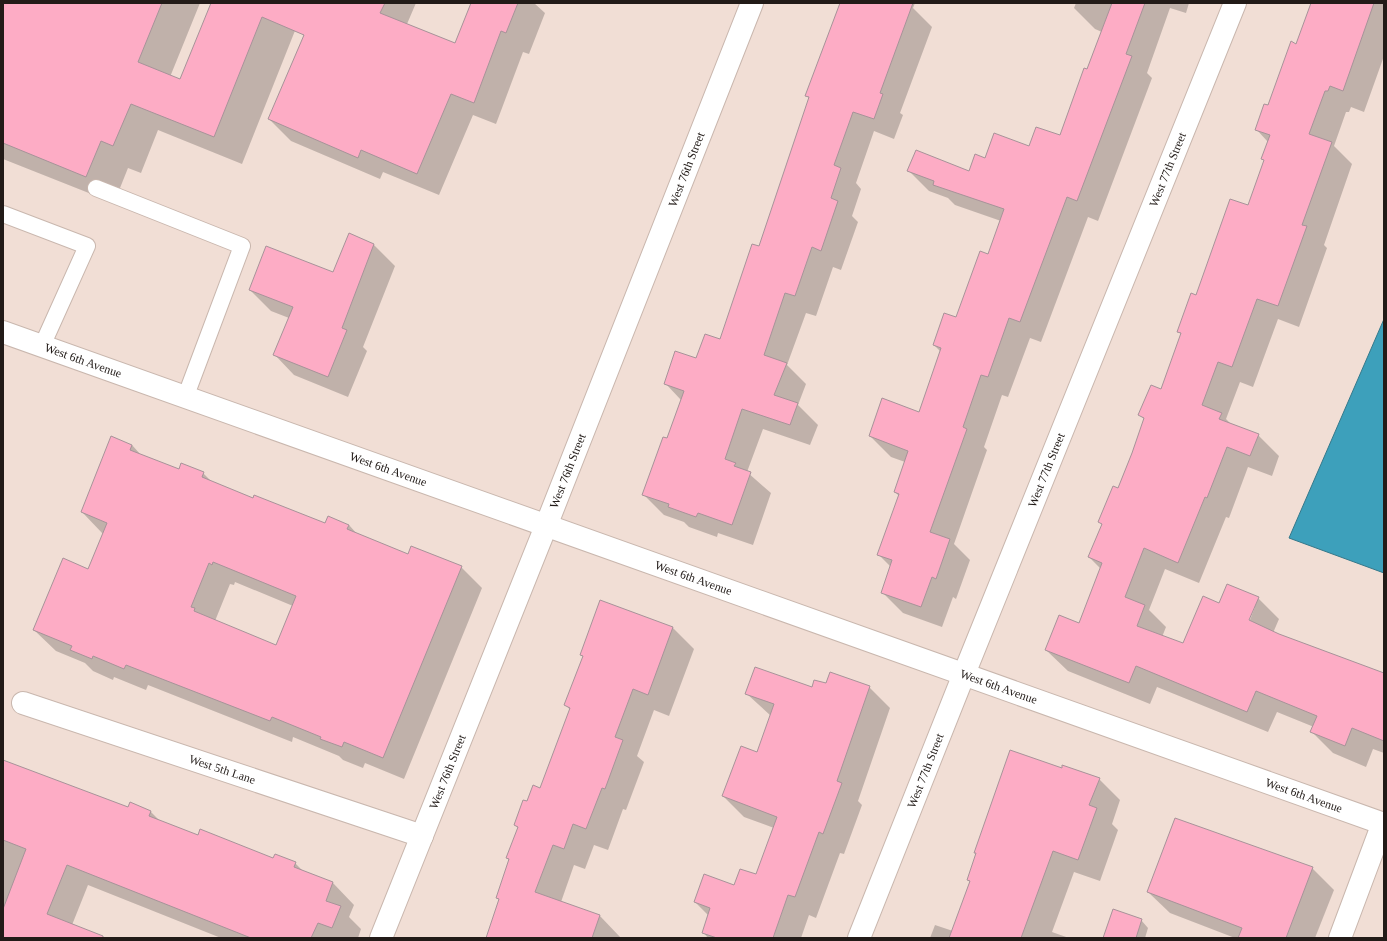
<svg xmlns="http://www.w3.org/2000/svg" width="1387" height="941" font-family="'Times New Roman',serif">
<rect width="100%" height="100%" fill="#f1ded5"/>
<!-- water -->
<path fill="#3da0bb" stroke="#35788a" d="M 1384,319 L 1384,573 L 1289,538 Z"/>
<!-- shadow -->
<g fill="#0003" fill-rule="evenodd">
<path d="M 3,3 L 200,3 L 170,77 L 180,81 L 212,3 L 306,3 L 242,164 L 158,130 L 141,173 L 128,168 L 114,203 L 3,159 Z"/>
<path d="M 316,3 L 416,3 L 407,24 L 456,44 L 472,3 L 534,3 L 545,13 L 529,54 L 523,52 L 496,124 L 473,115 L 439,195 L 383,172 L 380,179 L 291,141 L 269,119 L 304,36 L 302,34 Z"/>
<path d="M 841,3 L 915,3 L 913,8 L 932,27 L 900,113 L 903,115 L 894,139 L 874,131 L 856,183 L 861,189 L 852,216 L 858,222 L 841,270 L 833,267 L 816,316 L 806,313 L 787,365 L 806,384 L 798,405 L 818,425 L 810,445 L 763,429 L 747,472 L 771,493 L 753,545 L 718,533 L 717,537 L 689,527 L 684,522 L 664,515 L 643,494 L 667,439 L 681,400 L 665,383 L 720,340 L 759,247 L 810,99 L 806,95 Z"/>
<path d="M 1076,3 L 1189,3 L 1186,13 L 1170,8 L 1147,73 L 1152,78 L 1098,221 L 1088,217 L 1041,342 L 1030,338 L 1008,397 L 1002,395 L 984,447 L 987,450 L 954,544 L 970,560 L 956,599 L 953,597 L 942,627 L 903,613 L 882,592 L 891,567 L 879,555 L 900,497 L 895,492 L 905,462 L 891,457 L 870,436 L 920,413 L 941,352 L 934,345 L 957,318 L 988,255 L 1001,221 L 955,205 L 948,198 L 929,191 L 909,171 L 969,172 L 985,159 L 1060,137 L 1102,32 L 1095,29 L 1074,8 Z"/>
<path d="M 1312,3 L 1384,3 L 1384,56 L 1364,112 L 1351,107 L 1349,112 L 1346,112 L 1334,146 L 1352,164 L 1324,245 L 1327,248 L 1299,327 L 1278,319 L 1253,387 L 1240,382 L 1226,419 L 1232,425 L 1258,435 L 1279,456 L 1272,476 L 1248,467 L 1229,518 L 1226,517 L 1199,583 L 1165,569 L 1149,610 L 1166,627 L 1162,637 L 1184,644 L 1220,605 L 1258,598 L 1279,619 L 1273,633 L 1384,674 L 1384,753 L 1373,749 L 1366,767 L 1333,753 L 1312,732 L 1314,727 L 1277,712 L 1268,732 L 1157,687 L 1150,704 L 1068,671 L 1046,650 L 1080,624 L 1101,569 L 1089,557 L 1102,525 L 1100,522 L 1118,489 L 1145,420 L 1140,415 L 1161,390 L 1182,335 L 1178,331 L 1248,207 L 1265,161 L 1268,142 L 1256,129 L 1297,45 ZM 1253,607 L 1255,607 L 1248,625 L 1246,624 Z"/>
<path d="M 350,235 L 374,245 L 395,266 L 363,347 L 367,351 L 348,397 L 294,375 L 274,354 L 289,318 L 271,311 L 250,290 L 334,273 Z"/>
<path d="M 132,445 L 141,455 L 180,471 L 203,473 L 213,483 L 253,499 L 326,525 L 349,525 L 358,535 L 408,555 L 461,567 L 482,588 L 404,779 L 365,763 L 363,768 L 343,760 L 339,756 L 293,737 L 292,742 L 148,685 L 146,690 L 114,677 L 113,680 L 93,671 L 85,663 L 56,651 L 34,630 L 89,570 L 103,534 L 82,512 ZM 235,582 L 293,606 L 277,646 L 215,621 L 230,584 L 234,585 Z"/>
<path d="M 672,627 L 694,649 L 669,716 L 654,710 L 637,756 L 644,762 L 626,810 L 623,809 L 608,850 L 594,845 L 585,869 L 574,865 L 561,902 L 600,916 L 621,938 L 487,938 L 500,900 L 497,898 L 510,861 L 507,858 L 518,828 L 515,825 L 527,802 L 541,789 L 570,710 L 566,705 L 583,657 L 581,654 Z"/>
<path d="M 826,685 L 869,687 L 890,708 L 858,801 L 862,805 L 844,854 L 840,853 L 816,918 L 809,915 L 801,938 L 708,938 L 703,932 L 709,916 L 695,902 L 735,887 L 756,876 L 774,828 L 744,817 L 723,796 L 758,753 L 771,716 L 747,694 L 812,688 Z"/>
<path d="M 3,761 L 129,808 L 130,804 L 151,812 L 160,821 L 198,837 L 274,859 L 295,863 L 304,872 L 333,883 L 354,905 L 349,917 L 361,929 L 358,938 L 221,938 L 88,885 L 72,925 L 104,938 L 3,938 Z"/>
<path d="M 1062,770 L 1099,779 L 1120,800 L 1112,824 L 1118,830 L 1100,881 L 1074,872 L 1052,932 L 1069,938 L 930,938 L 935,925 L 953,931 L 970,882 L 968,880 L 977,854 L 975,853 Z"/>
<path d="M 1312,868 L 1334,890 L 1315,938 L 1235,938 L 1170,913 L 1148,892 Z"/>
<path d="M 1141,920 L 1148,928 L 1145,938 L 1112,938 Z"/>
</g>
<!-- building -->
<g fill="#fdacc5" stroke="#a79399" fill-rule="evenodd">
<path d="M 3,3 L 162,3 L 138,62 L 180,79 L 211,3 L 385,3 L 380,13 L 455,43 L 471,3 L 518,3 L 506,33 L 501,31 L 474,103 L 451,94 L 417,174 L 361,150 L 358,158 L 268,119 L 304,35 L 262,17 L 214,137 L 131,104 L 113,146 L 101,141 L 86,177 L 3,143 Z"/>
<path d="M 840,3 L 913,3 L 880,93 L 883,94 L 874,119 L 853,112 L 834,165 L 841,168 L 831,198 L 838,201 L 821,251 L 812,247 L 795,296 L 785,293 L 764,355 L 787,363 L 774,395 L 798,403 L 790,425 L 742,409 L 725,459 L 736,463 L 734,466 L 751,472 L 732,525 L 698,513 L 696,517 L 668,507 L 669,504 L 642,495 L 663,437 L 667,438 L 684,391 L 664,384 L 675,351 L 696,358 L 705,334 L 720,339 L 752,244 L 759,246 L 809,97 L 805,96 Z"/>
<path d="M 1112,3 L 1145,3 L 1126,54 L 1132,56 L 1077,201 L 1067,197 L 1020,322 L 1009,318 L 988,377 L 981,375 L 963,427 L 967,429 L 930,532 L 950,539 L 936,579 L 932,577 L 921,607 L 881,593 L 892,560 L 877,555 L 899,494 L 894,492 L 908,451 L 869,436 L 882,398 L 919,412 L 941,348 L 933,345 L 944,313 L 956,317 L 980,251 L 988,254 L 1004,209 L 933,185 L 934,181 L 907,171 L 916,150 L 969,171 L 975,154 L 985,158 L 994,133 L 1029,146 L 1036,127 L 1060,135 L 1084,68 L 1087,69 Z"/>
<path d="M 1311,3 L 1374,3 L 1343,91 L 1330,86 L 1328,91 L 1325,91 L 1309,134 L 1332,142 L 1302,225 L 1307,226 L 1278,306 L 1257,299 L 1232,367 L 1218,362 L 1202,405 L 1222,413 L 1219,419 L 1259,434 L 1250,456 L 1227,447 L 1207,498 L 1205,497 L 1178,563 L 1144,548 L 1125,597 L 1145,605 L 1137,626 L 1183,643 L 1203,596 L 1219,603 L 1227,584 L 1259,597 L 1249,620 L 1279,634 L 1384,673 L 1384,741 L 1352,728 L 1345,746 L 1310,732 L 1317,716 L 1256,691 L 1247,712 L 1136,666 L 1129,683 L 1045,650 L 1059,615 L 1079,623 L 1102,563 L 1088,557 L 1102,524 L 1098,522 L 1113,486 L 1118,488 L 1132,453 L 1144,418 L 1138,415 L 1151,385 L 1161,389 L 1181,333 L 1177,332 L 1191,293 L 1196,295 L 1230,199 L 1248,205 L 1264,160 L 1261,159 L 1270,135 L 1255,130 L 1264,104 L 1268,105 L 1291,41 L 1296,44 Z"/>
<path d="M 349,233 L 374,244 L 342,328 L 347,330 L 328,377 L 273,355 L 293,307 L 249,290 L 266,246 L 333,272 Z"/>
<path d="M 111,436 L 132,445 L 130,450 L 179,469 L 181,463 L 204,472 L 202,477 L 253,498 L 254,495 L 325,523 L 328,516 L 349,525 L 347,529 L 408,554 L 411,546 L 462,566 L 383,758 L 344,742 L 342,747 L 320,739 L 321,737 L 272,717 L 270,721 L 126,665 L 124,669 L 93,656 L 92,659 L 70,650 L 72,646 L 33,630 L 63,558 L 88,569 L 107,523 L 81,512 ZM 213,562 L 296,596 L 276,645 L 194,611 L 195,608 L 191,607 L 209,563 L 212,565 Z"/>
<path d="M 600,600 L 673,627 L 648,695 L 633,689 L 615,737 L 623,740 L 605,789 L 602,788 L 586,829 L 573,824 L 564,849 L 553,845 L 535,892 L 600,915 L 592,938 L 486,938 L 499,899 L 496,898 L 509,859 L 506,858 L 518,827 L 514,825 L 523,800 L 527,801 L 533,785 L 540,788 L 570,708 L 564,705 L 583,656 L 580,655 Z"/>
<path d="M 755,667 L 812,687 L 814,680 L 826,683 L 830,672 L 870,686 L 837,781 L 842,783 L 823,834 L 819,832 L 795,897 L 788,895 L 773,938 L 717,938 L 702,933 L 710,908 L 694,902 L 704,874 L 734,885 L 740,869 L 756,874 L 777,817 L 722,796 L 741,746 L 757,752 L 774,704 L 745,694 Z"/>
<path d="M 1010,750 L 1062,768 L 1062,765 L 1100,778 L 1089,805 L 1097,808 L 1078,860 L 1053,851 L 1021,938 L 949,938 L 970,881 L 967,880 L 976,853 L 974,853 Z"/>
<path d="M 3,760 L 128,807 L 130,802 L 151,811 L 149,816 L 198,835 L 200,829 L 273,858 L 275,854 L 296,862 L 294,867 L 333,882 L 326,901 L 341,906 L 332,928 L 318,923 L 311,938 L 251,938 L 67,865 L 47,914 L 103,936 L 103,938 L 3,938 L 3,909 L 26,849 L 3,840 Z"/>
<path d="M 1175,818 L 1313,867 L 1286,938 L 1238,938 L 1242,928 L 1147,892 Z"/>
<path d="M 1113,909 L 1142,919 L 1136,938 L 1103,938 Z"/>
</g>
<g fill="none" stroke-linecap="round" stroke-linejoin="round">
<!-- lane casing -->
<g stroke="#c9b7ae" stroke-width="18">
<g id="lane">
<path d="M 96,188 L 242,246 L 185,398"/>
<path d="M 3,214 L 87,246 L 42,346"/>
</g>
</g>
<!-- street casing -->
<g stroke="#c9b7ae" stroke-width="24">
<g id="street">
<path id="s1" d="M 23,703 L 422,836"/>
<path id="s2" d="M 381,938 L 546,526 L 752,3"/>
<path id="s3" d="M 859,938 L 964,674"/>
<path d="M 1340,938 L 1383,823"/>
</g>
</g>
<!-- secondary casing -->
<g stroke="#c9b7ae" stroke-width="24">
<g id="secondary">
<path id="s4" d="M 3,332 L 1384,824"/>
<path id="s5" d="M 964,674 L 1235,3"/>
</g>
</g>
<!-- lane -->
<use href="#lane" stroke="#fff" stroke-width="16"/>
<!-- street -->
<use href="#street" stroke="#fff" stroke-width="22"/>
<!-- secondary -->
<use href="#secondary" stroke="#fff" stroke-width="22"/>
</g>
<g text-anchor="middle" dominant-baseline="central" stroke-width="3" stroke-linejoin="round" paint-order="stroke">
<!-- street labels -->
<g font-size="12" fill="#221b18" stroke="#f1ded5">
<text stroke="none"><textPath href="#s2" startOffset="827">West 76th Street</textPath></text>
<text stroke="none"><textPath href="#s5" startOffset="544">West 77th Street</textPath></text>
<text stroke="none"><textPath href="#s4" startOffset="85">West 6th Avenue</textPath></text>
<text stroke="none"><textPath href="#s4" startOffset="409">West 6th Avenue</textPath></text>
<text stroke="none"><textPath href="#s5" startOffset="220">West 77th Street</textPath></text>
<text stroke="none"><textPath href="#s2" startOffset="503">West 76th Street</textPath></text>
<text stroke="none"><textPath href="#s4" startOffset="733">West 6th Avenue</textPath></text>
<text stroke="none"><textPath href="#s4" startOffset="1057">West 6th Avenue</textPath></text>
<text stroke="none"><textPath href="#s1" startOffset="210">West 5th Lane</textPath></text>
<text stroke="none"><textPath href="#s3" startOffset="180">West 77th Street</textPath></text>
<text stroke="none"><textPath href="#s2" startOffset="179">West 76th Street</textPath></text>
<text stroke="none"><textPath href="#s4" startOffset="1381">West 6th Avenue</textPath></text>
</g>
</g>
<!-- border -->
<rect width="1387" height="941" fill="none" stroke="#221b18" stroke-width="8"/>
</svg>
